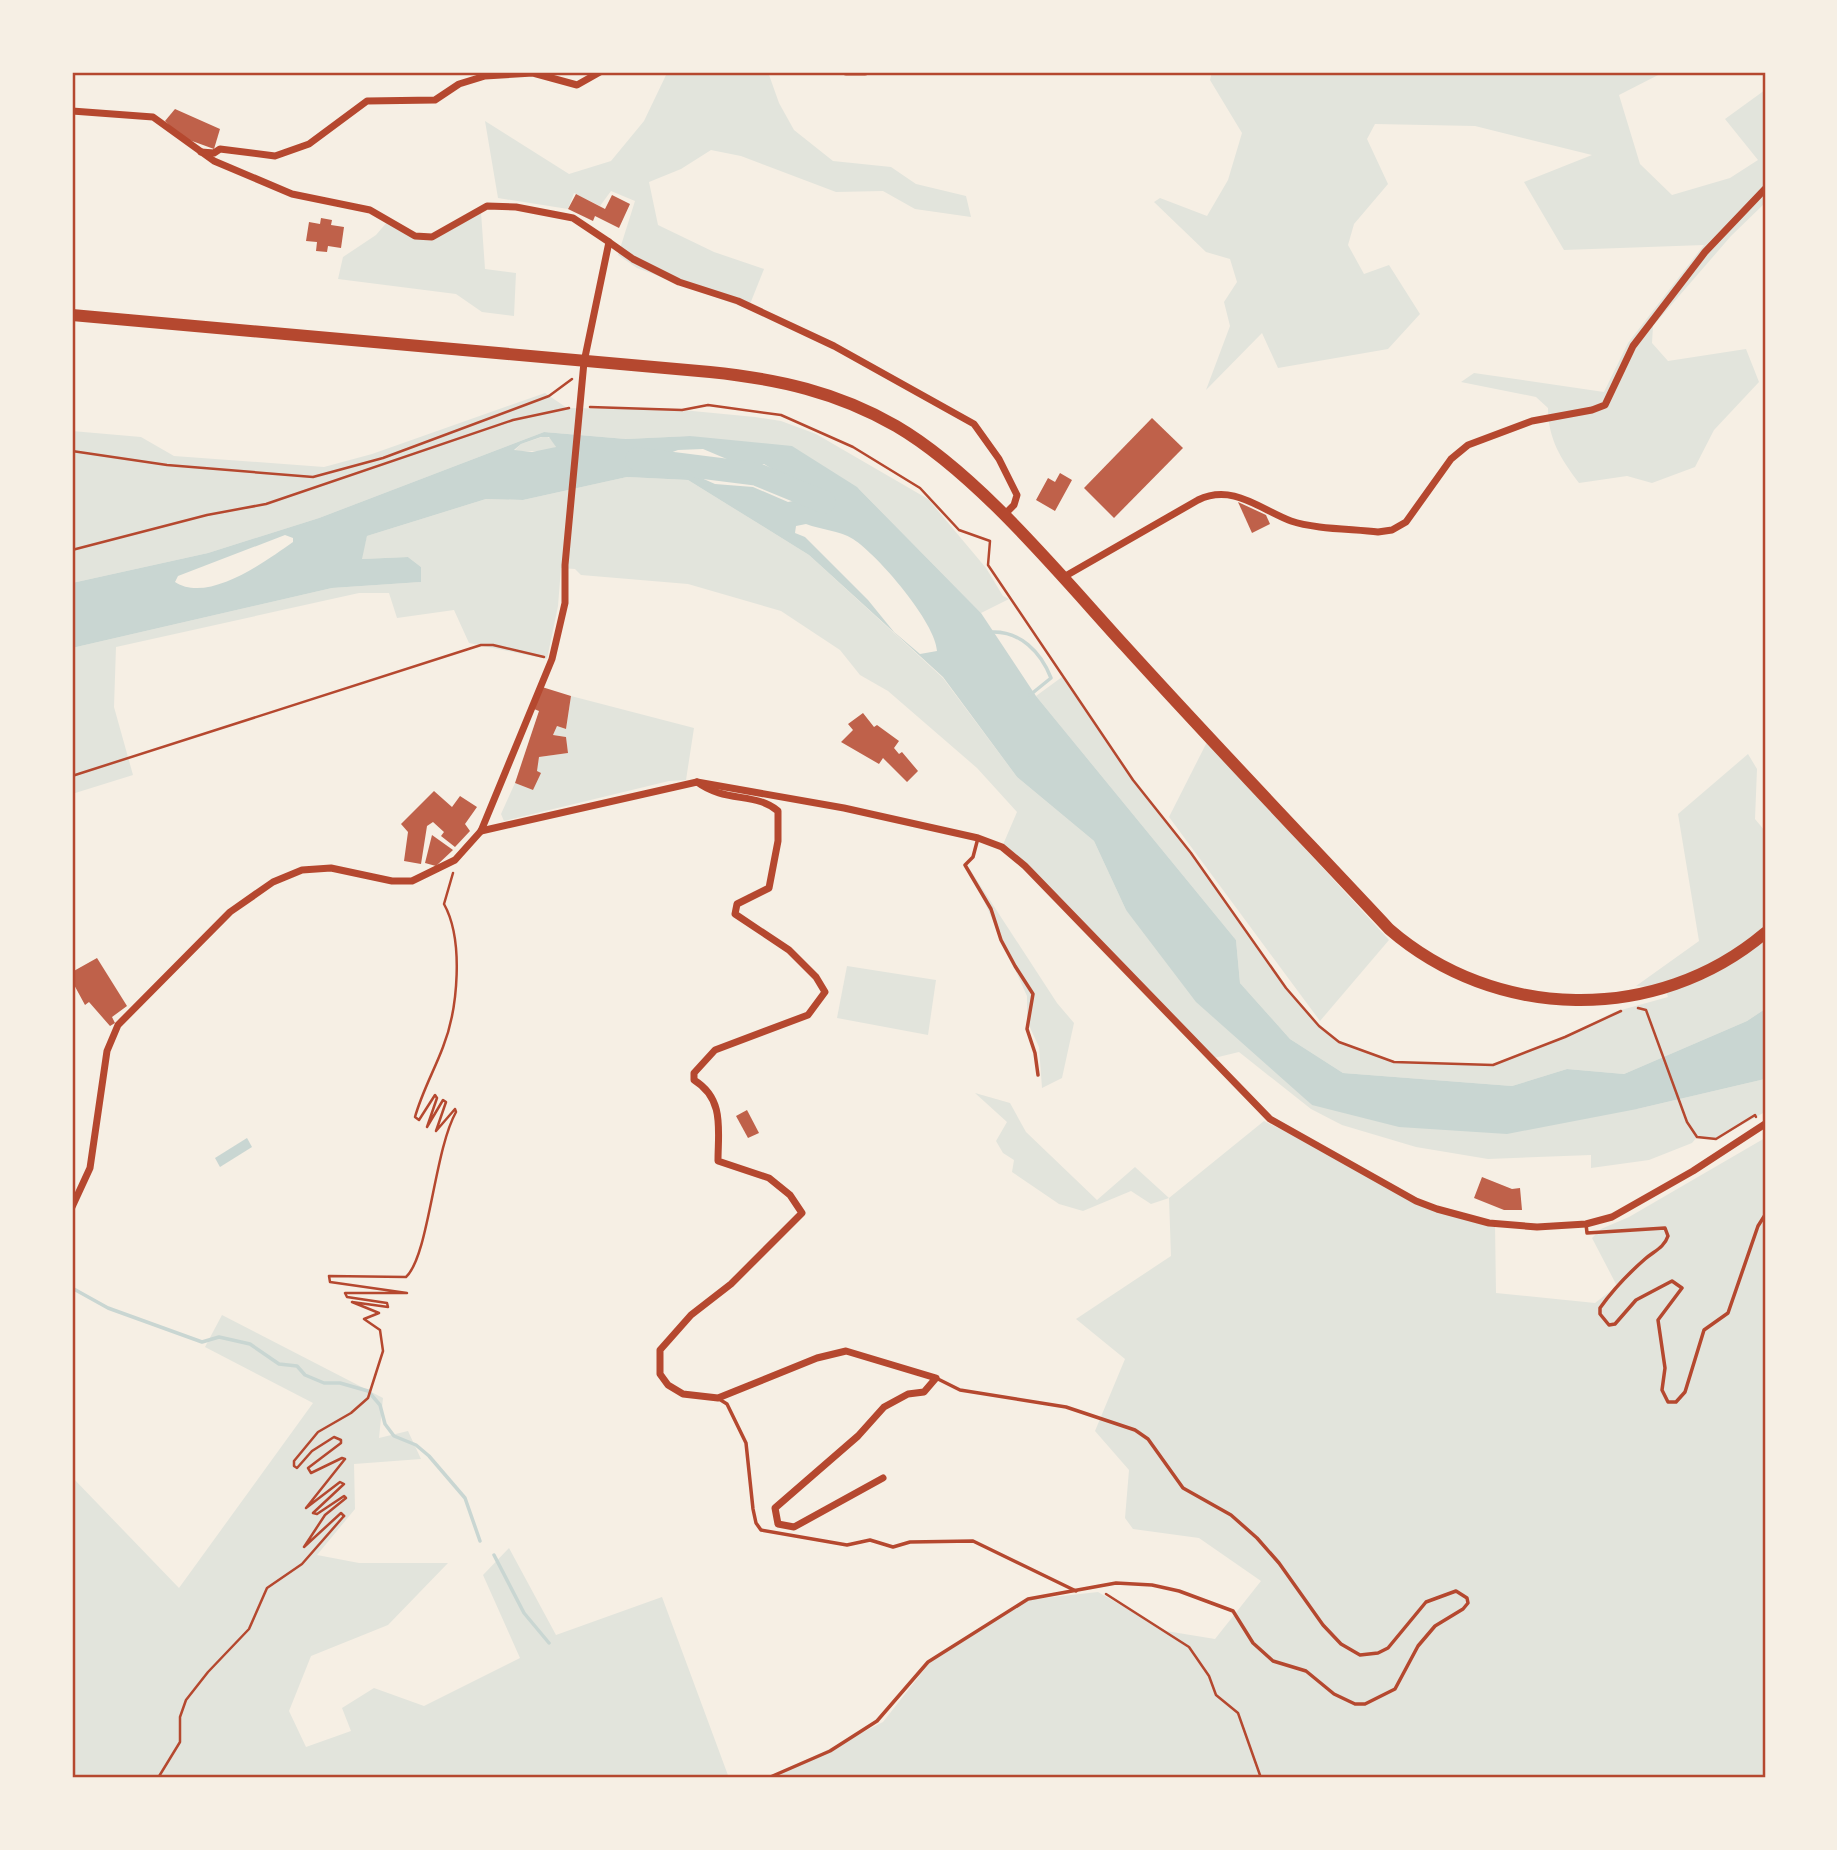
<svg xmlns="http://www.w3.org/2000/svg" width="1837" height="1850" font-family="Montserrat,sans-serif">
<rect width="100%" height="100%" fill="#f6efe4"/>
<!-- green -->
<g fill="#e2e4dc">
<path d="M 768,72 L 779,103 L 794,130 L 833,161 L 891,167 L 916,184 L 966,196 L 971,217 L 915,209 L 883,191 L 836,192 L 741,156 L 711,150 L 681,169 L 649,182 L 658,225 L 714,252 L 764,269 L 748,309 L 637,268 L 618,255 L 635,201 L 611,191 L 600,206 L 574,193 L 568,209 L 498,198 L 485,121 L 569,174 L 611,161 L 644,121 L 667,73 Z"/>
<path d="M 1212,72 L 1664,72 L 1619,95 L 1640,164 L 1672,195 L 1730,178 L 1758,160 L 1725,119 L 1765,90 L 1765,203 L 1731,236 L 1653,326 L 1652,343 L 1668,361 L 1746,349 L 1759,382 L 1714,430 L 1695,467 L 1652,483 L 1627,476 L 1579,483 C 1561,459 1548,439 1548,408 L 1536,397 L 1461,382 L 1474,373 L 1604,392 L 1628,343 L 1704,245 L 1564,250 L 1524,182 L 1592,155 L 1475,126 L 1375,124 L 1367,139 L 1388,184 L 1354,224 L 1348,245 L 1364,274 L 1389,265 L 1420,314 L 1388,349 L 1278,368 L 1262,333 L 1206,390 L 1230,326 L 1224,302 L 1237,282 L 1230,259 L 1206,252 L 1154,202 L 1160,198 L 1207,216 L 1228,180 L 1242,133 L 1210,80 Z"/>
<path d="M 481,212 L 485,269 L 516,273 L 514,316 L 482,312 L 456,294 L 338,279 L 343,257 L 376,235 L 388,221 C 434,248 437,234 481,212 Z"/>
<path d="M 545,393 L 567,408 L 682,410 L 755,417 L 781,421 L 816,434 L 928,499 L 986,568 L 1003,596 L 1009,599 L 981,613 L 859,489 L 690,436 L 626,439 L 544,432 L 319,518 L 208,553 L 72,583 L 72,431 L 141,437 L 174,456 L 324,467 L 372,454 Z"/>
<path d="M 545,436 L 552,439 L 556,447 L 546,451 L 514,451 L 521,444 Z"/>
<path d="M 627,477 L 688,480 L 809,555 L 943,678 L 1017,777 L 1094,841 L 1126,910 L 1312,1105 L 1637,1109 L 1765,1079 L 1765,1112 L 1716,1139 L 1697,1137 L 1692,1143 L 1649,1160 L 1591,1168 L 1591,1155 L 1488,1159 L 1416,1147 L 1342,1125 L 1311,1109 L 1239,1052 L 1210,1059 L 1002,847 L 1017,812 L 977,768 L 888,691 L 860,675 L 840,650 L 781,611 L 688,584 L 581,575 L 575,569 L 561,568 L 558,606 L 547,659 L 469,643 L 454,610 L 397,618 L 389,593 L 359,593 L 116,647 L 114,707 L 133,775 L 72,794 L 72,648 L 332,588 L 421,582 L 421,567 L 408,557 L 361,559 L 367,536 L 486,499 L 523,500 Z"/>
<path d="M 1062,677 L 1133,780 L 1191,853 L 1286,988 L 1319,1026 L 1339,1042 L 1394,1062 L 1493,1065 L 1565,1037 L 1614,1012 L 1668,997 L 1665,988 L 1636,986 L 1699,941 L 1678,814 L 1748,754 L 1757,769 L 1755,819 L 1765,831 L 1765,1009 L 1747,1021 L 1624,1074 L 1567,1069 L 1512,1086 L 1343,1073 L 1290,1039 L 1240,983 L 1236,940 L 1036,696 Z"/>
<path d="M 571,696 L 694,728 L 686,780 L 669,781 L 504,821 L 501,814 L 515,783 L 533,790 L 539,757 L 568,753 L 566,737 L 553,735 L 557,726 L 566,729 Z"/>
<path d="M 1207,742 L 1389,940 L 1320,1021 L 1169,817 Z"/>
<path d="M 969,868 L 1057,1003 L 1074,1023 L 1062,1078 L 1042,1088 L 1039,1047 L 1027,1021 L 1027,996 Z"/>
<path d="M 847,966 L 936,980 L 928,1035 L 837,1018 Z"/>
<path d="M 975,1093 L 1010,1103 L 1026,1132 L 1097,1200 L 1135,1167 L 1169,1198 L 1264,1121 L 1328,1152 L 1415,1203 L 1495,1224 L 1496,1293 L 1595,1303 L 1617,1286 L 1592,1238 L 1601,1229 L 1629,1217 L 1765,1138 L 1765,1778 L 771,1778 L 883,1722 L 931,1661 L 1026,1600 L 1098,1592 L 1166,1631 L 1215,1639 L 1261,1581 L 1199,1538 L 1133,1529 L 1125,1518 L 1129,1470 L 1095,1431 L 1125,1359 L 1076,1319 L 1171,1256 L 1169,1198 L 1151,1204 L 1131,1191 L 1083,1211 L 1059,1204 L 1012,1172 L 1014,1160 L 1003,1153 L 996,1141 L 1007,1122 Z"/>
<path d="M 222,1315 L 383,1398 L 379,1438 L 408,1431 L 421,1459 L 354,1464 L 355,1509 L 317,1555 L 359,1563 L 448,1563 L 388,1625 L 311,1656 L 289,1711 L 306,1747 L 351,1731 L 342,1708 L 374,1688 L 424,1706 L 520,1658 L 483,1575 L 509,1548 L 556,1635 L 662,1597 L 729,1778 L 72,1778 L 72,1477 L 179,1588 L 313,1403 L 205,1347 Z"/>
</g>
<!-- water -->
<g fill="#c9d6d2" fill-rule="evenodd">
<path d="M 544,432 L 626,439 L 690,436 L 792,446 L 857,487 L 981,613 L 1036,696 L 1236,940 L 1240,983 L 1290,1039 L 1343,1073 L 1512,1086 L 1567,1069 L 1624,1074 L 1747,1021 L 1765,1009 L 1765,1079 L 1637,1109 L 1507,1134 L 1399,1127 L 1312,1105 L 1196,1002 L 1126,910 L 1094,841 L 1017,777 L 943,677 L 809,555 L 688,480 L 627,477 L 523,500 L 486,499 L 367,536 L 362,559 L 408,557 L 421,567 L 421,582 L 332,588 L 72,648 L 72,583 L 208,553 L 319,518 ZM 541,437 L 549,437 L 556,447 L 532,452 L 514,450 L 521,444 ZM 703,449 L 741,465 L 764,464 L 793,482 L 798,500 L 788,502 L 753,487 L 715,484 L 656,458 L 678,450 ZM 806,524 C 821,530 839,530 853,539 C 878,555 936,623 937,651 L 920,654 L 894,632 L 868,600 L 805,537 L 795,533 L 796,526 ZM 285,535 L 293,538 L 293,542 C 266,561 208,604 175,582 L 178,576 Z"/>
<path d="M 247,1138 L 252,1147 L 220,1167 L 215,1158 Z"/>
</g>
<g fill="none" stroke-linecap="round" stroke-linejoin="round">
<!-- stream -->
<g stroke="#c9d6d2" stroke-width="3.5">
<path d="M 992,632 C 1020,631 1041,652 1051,678 L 1030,695"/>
<path d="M 72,1288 L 108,1308 L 202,1342 L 219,1337 L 250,1344 L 279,1364 L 297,1366 L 305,1375 L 324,1383 L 340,1383 L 368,1391 L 380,1405 L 385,1424 L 394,1436 L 416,1445 L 429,1456 L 465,1498 L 480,1541"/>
<path d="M 494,1555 L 524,1613 L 549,1643"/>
</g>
<!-- river -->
<path stroke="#c9d6d2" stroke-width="23" d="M 637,459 L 756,474 L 824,502"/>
</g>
<!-- building -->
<g fill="#bf614a">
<path d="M 175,109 L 220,129 L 214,149 L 181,137 L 165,121 Z"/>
<path d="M 576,194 L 605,209 L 612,195 L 630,204 L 619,228 L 595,216 L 593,221 L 568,209 Z"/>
<path d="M 321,218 L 332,220 L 331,225 L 344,227 L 341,248 L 328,246 L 327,252 L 316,251 L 317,242 L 306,241 L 309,222 L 320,224 Z"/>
<path d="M 1152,418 L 1183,448 L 1114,518 L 1084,488 Z"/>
<path d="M 1060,473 L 1072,480 L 1055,511 L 1036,500 L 1048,478 L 1055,482 Z"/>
<path d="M 1238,502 L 1266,515 L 1270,524 L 1252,533 Z"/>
<path d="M 542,687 L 571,696 L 566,729 L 557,726 L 553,735 L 566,737 L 568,753 L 539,757 L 537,771 L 541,773 L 533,790 L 515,783 L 539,711 L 534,709 Z"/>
<path d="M 863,713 L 874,727 L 877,725 L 899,741 L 894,748 L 899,754 L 902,752 L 918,771 L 907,782 L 883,758 L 879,764 L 841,742 L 853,730 L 848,724 Z"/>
<path d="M 434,791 L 452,807 L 460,796 L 477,807 L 465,824 L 470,831 L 455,847 L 441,836 L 444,832 L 433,822 L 427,826 L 421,864 L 404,861 L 408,832 L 401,824 Z"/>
<path d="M 432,835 L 453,850 L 436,866 L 425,863 Z"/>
<path d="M 97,958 L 127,1006 L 112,1017 L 115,1023 L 110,1026 L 89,1002 L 85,1005 L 72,981 L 72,972 Z"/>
<path d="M 747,1110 L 759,1133 L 748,1138 L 736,1116 Z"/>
<path d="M 1482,1177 L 1512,1189 L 1520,1188 L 1522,1210 L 1504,1210 L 1474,1198 Z"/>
</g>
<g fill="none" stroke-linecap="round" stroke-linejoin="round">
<!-- path -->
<g stroke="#b5482f" stroke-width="2.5">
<path d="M 590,407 L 682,410 L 708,405 L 781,415 L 853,447 L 920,488 L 959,530 L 990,541 L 988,565 L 1133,780 L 1191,853 L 1286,988 L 1319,1026 L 1339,1042 L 1394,1062 L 1493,1065 L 1565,1037 L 1621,1011"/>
<path d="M 72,451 L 167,465 L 313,477 L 383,458 L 549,396 L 572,379"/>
<path d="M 72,550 L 207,515 L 266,504 L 513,420 L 569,408"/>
<path d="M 72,776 L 481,645 L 493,645 L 544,657"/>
<path d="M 1638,1008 L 1646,1010 L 1687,1122 L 1697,1137 L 1716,1139 L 1755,1115 L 1756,1117"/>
<path d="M 344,1516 L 341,1513 L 304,1547 L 325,1515 L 346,1498 L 344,1496 L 317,1514 L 313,1513 L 344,1484 L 340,1482 L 306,1508 L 345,1459 L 342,1458 L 311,1473 L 308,1468 L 341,1443 L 341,1440 L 334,1437 L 312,1451 L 297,1468 L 294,1466 L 294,1461 L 318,1432 L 351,1413 L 368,1398 L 383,1351 L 380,1330 L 364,1319 L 379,1313 L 352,1302 L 388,1307 L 387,1303 L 347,1297 L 345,1293 L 407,1293 L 330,1282 L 329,1276 L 406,1277 C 429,1256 434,1151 456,1112 L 455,1109 L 436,1131 L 446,1102 L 443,1100 L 427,1127 L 437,1098 L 435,1095 L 419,1120 L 415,1117 C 422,1092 434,1071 443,1047 C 458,1009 464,940 444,904 L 453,873"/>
<path d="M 1106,1594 L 1189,1647 L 1209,1676 L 1216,1695 L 1238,1713 L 1261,1778"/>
<path d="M 158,1778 L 180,1742 L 180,1717 L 186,1700 L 208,1672 L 249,1629 L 267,1588 L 302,1564 L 344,1516"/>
</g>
<!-- service -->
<g stroke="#b5482f" stroke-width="3.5">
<path d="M 978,838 L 973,857 L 965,865 L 991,909 L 1001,940 L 1015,966 L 1033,994 L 1027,1029 L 1035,1053 L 1038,1075"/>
<path d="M 1586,1224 L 1587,1233 L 1665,1228 L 1668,1236 C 1664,1248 1654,1251 1645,1259 C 1629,1273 1612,1291 1600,1308 L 1600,1314 L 1609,1325 L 1615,1324 L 1636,1300 L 1672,1281 L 1682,1288 L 1658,1320 L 1665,1368 L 1662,1390 L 1668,1402 L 1676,1402 L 1685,1392 L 1704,1330 L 1728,1313 L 1758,1226 L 1765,1215"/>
<path d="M 719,1399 L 727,1404 L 746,1443 L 753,1509 L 756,1523 L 761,1530 L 847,1545 L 870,1540 L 893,1547 L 910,1542 L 973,1541 L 1076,1591"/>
<path d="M 768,1778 L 830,1751 L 877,1721 L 928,1662 L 1028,1599 L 1116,1583 L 1152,1585 L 1179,1591 L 1233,1611 L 1253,1643 L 1273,1661 L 1306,1671 L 1334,1694 L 1355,1704 L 1365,1704 L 1395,1689 L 1418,1646 L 1435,1626 L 1463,1609 L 1468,1603 L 1467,1598 L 1456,1591 L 1426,1602 L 1388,1648 L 1378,1653 L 1360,1655 L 1341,1644 L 1323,1625 L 1279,1563 L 1257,1538 L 1231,1515 L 1183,1488 L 1148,1439 L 1135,1430 L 1066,1407 L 960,1390 L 936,1378"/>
</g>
<!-- minor -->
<g stroke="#b5482f" stroke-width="7">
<path d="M 846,72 L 865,72"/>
<path d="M 72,111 L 153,117 L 214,161 L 292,194 L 370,210 L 415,236 L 432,237 L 487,206 L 516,207 L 573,218 L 609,242 L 584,362 L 565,565 L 565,603 L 552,659 L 481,831 L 455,860 L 412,881 L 392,881 L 331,868 L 302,870 L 273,882 L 230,912 L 118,1025 L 107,1051 L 90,1168 L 72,1207"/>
<path d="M 201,152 L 214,153 L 220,149 L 275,156 L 309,144 L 367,101 L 435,100 L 459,84 L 485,76 L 533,73 L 577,85 L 600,72"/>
<path d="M 609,242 L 633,259 L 679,282 L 738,301 L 834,346 L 974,424 L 999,459 L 1017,495 L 1014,505 L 1003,516"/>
<path d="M 1062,578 L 1198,500 C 1233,483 1261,510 1291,521 C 1314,529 1353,529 1378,532 L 1392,530 L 1406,522 L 1451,459 L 1468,445 L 1532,421 L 1592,410 L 1605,405 L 1633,346 L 1705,252 L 1765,189"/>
<path d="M 697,782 C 725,803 756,792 778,811 L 778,841 L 769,888 L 737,904 L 735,914 L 789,950 L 816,977 L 825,992 L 808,1015 L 715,1050 L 694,1073 L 694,1080 C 725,1099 718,1130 718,1161 L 769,1178 L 790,1195 L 802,1213 L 731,1284 L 691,1315 L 660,1350 L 660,1374 L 668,1385 L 683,1394 L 718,1398 L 817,1358 L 846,1351 L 936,1378 L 924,1392 L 908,1394 L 884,1407 L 858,1436 L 775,1508 L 778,1524 L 794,1527 L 883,1478"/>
<path d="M 481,831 L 697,782 L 844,808 L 978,838 L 1002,847 L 1025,866 L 1270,1119 L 1416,1201 L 1437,1209 L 1489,1223 L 1537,1227 L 1586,1224 L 1612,1217 L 1693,1171 L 1765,1124"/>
</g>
<!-- primary -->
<path stroke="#b5482f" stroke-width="12" d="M 72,315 L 710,372 C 778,379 837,392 896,426 C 978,474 1061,576 1125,646 C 1212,742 1301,835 1389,929 C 1495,1021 1656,1025 1765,933"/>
</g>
<!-- border -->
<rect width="1837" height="1850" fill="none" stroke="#f6efe4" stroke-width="147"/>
<rect x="74" y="74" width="1690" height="1702" fill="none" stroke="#b5482f" stroke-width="2.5"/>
</svg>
